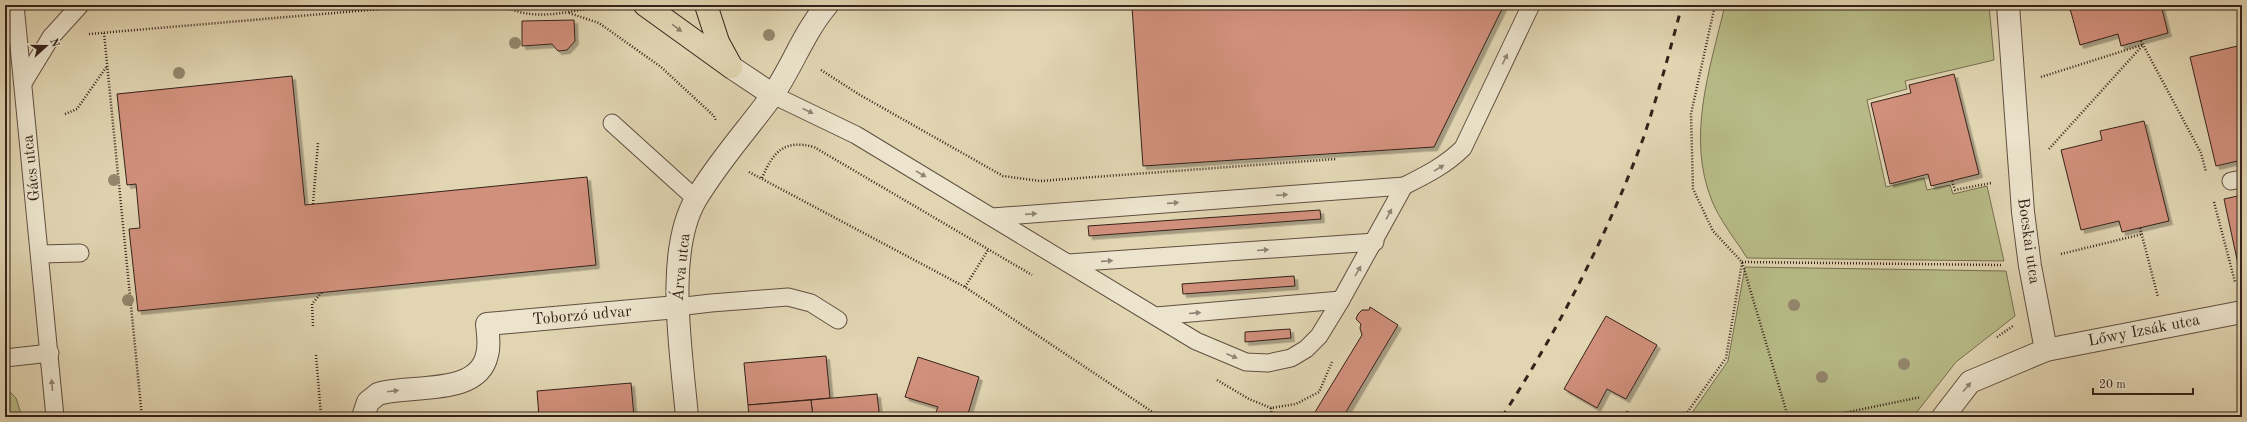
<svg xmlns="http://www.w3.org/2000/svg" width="2247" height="422" font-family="'Old Standard TT',serif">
<defs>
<filter id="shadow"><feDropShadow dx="3.5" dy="3.5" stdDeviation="0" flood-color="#0004"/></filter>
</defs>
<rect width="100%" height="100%" fill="#e1d5b2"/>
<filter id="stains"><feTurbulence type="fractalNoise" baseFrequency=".005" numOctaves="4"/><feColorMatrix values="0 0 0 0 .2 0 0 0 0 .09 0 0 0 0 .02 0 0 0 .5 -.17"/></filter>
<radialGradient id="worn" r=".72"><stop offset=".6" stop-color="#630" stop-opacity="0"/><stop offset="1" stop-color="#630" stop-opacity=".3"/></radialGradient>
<!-- green -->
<g fill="#b8bc88" stroke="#776f51">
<path d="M 1725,5 L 1989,5 L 1994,60 L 1905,81 L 1907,89 L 1867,100 L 1886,187 L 1924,178 L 1927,190 L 1950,185 L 1953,194 L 1987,186 L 2004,261 L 1747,258 C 1736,240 1720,221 1712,201 C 1686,137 1710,69 1725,5 Z"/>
<path d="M 1745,267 L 2006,271 L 2015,316 L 1956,362 L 1913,417 L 1689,417 L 1728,361 Z"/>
<path d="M 5,387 L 16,398 L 22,417 L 5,417 Z"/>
</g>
<!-- building -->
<g fill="#d1907c" stroke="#36221a" filter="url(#shadow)">
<path d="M 1149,5 L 1504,5 L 1434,147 L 1143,166 L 1132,7 Z"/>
<path d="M 2069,5 L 2161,5 L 2168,33 L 2121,46 L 2118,34 L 2080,45 Z"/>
<path d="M 574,20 L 575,41 L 567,50 L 558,51 L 552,44 L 522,46 L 522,21 Z"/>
<path d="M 2242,45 L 2242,160 L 2216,166 L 2190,57 Z"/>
<path d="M 1954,74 L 1979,174 L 1931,186 L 1928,174 L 1890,184 L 1871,103 L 1911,93 L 1909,85 Z"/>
<path d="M 292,76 L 305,205 L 587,177 L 596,265 L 138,311 L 129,229 L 140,228 L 136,184 L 127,185 L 117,94 Z"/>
<path d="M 2144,121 L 2169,221 L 2122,232 L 2119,221 L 2081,230 L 2061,150 L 2102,140 L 2100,131 Z"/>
<path d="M 2242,195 L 2242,278 L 2241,278 L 2224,199 Z"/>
<path d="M 1320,210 L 1321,219 L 1089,236 L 1088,226 Z"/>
<path d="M 1294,276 L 1295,286 L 1183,294 L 1182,284 Z"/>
<path d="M 1370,307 L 1398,325 L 1343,417 L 1312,417 L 1362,335 L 1360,328 L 1361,324 L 1356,319 L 1358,314 L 1362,310 L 1369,310 Z"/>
<path d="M 1606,316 L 1657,345 L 1626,399 L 1607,389 L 1597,408 L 1564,389 Z"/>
<path d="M 1290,329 L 1291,338 L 1245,342 L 1245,332 Z"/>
<path d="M 826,356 L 830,398 L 748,405 L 744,363 Z"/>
<path d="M 918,357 L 979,377 L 967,417 L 934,417 L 938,407 L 905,397 Z"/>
<path d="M 631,383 L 634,417 L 539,417 L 537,391 Z"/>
<path d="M 877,394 L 879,411 L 877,417 L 813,417 L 811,400 Z"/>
<path d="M 811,400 L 813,417 L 749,417 L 748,405 Z"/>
<path d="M 1627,411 L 1635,417 L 1623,417 Z"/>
</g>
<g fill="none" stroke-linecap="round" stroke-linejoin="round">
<!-- service casing -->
<g stroke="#614f40" stroke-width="19">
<g id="service">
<path d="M 15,5 L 55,417"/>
<path d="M 23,83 L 51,37 L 80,5"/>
<path d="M 773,95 L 856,135 L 1196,341 L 1246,362 L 1268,363 L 1291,358 L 1306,349 L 1319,336 L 1341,300 L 1404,186"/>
<path d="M 612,123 L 696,199"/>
<path d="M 2231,181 L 2242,179"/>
<path d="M 992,217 L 1404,186 C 1426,175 1446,165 1463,148 L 1531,5"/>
<path d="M 41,254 L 80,253"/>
<path d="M 1068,263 L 1375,242"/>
<path d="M 677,307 L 711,303 L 788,297 L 811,303 L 838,320"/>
<path d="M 1156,316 L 1341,300"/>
<path d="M 5,358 L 50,353"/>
</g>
</g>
<!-- minor casing -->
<g stroke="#614f40" stroke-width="24">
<g id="minor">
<path d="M 2008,5 L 2023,212 L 2030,266 L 2046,350"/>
<path d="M 731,67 L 773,95"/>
<path d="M 363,417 L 368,402 L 378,394 C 410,384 478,397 487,355 C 490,345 488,334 487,324 L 677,307"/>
<path d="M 687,417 C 682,356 664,253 696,199 C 718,162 747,130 772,96 C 792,67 804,32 827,5"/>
<path d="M 1943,417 L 1970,382 L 2046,350 L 2242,312"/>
</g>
</g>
<!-- primary casing -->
<g stroke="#36221a" stroke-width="24">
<g id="primary">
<path d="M 645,5 L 731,67"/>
<path d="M 706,5 L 718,42 L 730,64"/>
</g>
</g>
<!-- path -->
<g stroke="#36221a" stroke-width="2.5" stroke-dasharray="1 2" stroke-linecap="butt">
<path d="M 493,5 L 505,6"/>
<path d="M 504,5 C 530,23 575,11 604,5"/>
<path d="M 1715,5 L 1691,114 L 1693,189 L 1713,231 L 1742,262 L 1788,417"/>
<path d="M 569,13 L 599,23 L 661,67 L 714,116 L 716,121"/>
<path d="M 104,33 L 142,417"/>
<path d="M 89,34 L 427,5"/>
<path d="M 2141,41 L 2201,153 L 2206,172"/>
<path d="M 821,70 L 860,95 L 1003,176 L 1040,181 L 1336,159"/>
<path d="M 2041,77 L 2142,45"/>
<path d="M 65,114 L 77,109 L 107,66"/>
<path d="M 2049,149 L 2142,46"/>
<path d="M 749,172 L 965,287 L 1160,417"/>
<path d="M 762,178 C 773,152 784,139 814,147 L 1032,275"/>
<path d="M 1952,181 L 1955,190 L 1991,183"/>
<path d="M 2214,202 L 2235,282"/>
<path d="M 313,204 L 318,143"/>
<path d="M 2140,228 L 2158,297"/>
<path d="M 2061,254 L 2143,234"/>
<path d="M 1742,262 L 2001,265"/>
<path d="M 965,287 L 988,250"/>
<path d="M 313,326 L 312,304 L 322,292"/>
<path d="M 1997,337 L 2013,326"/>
<path d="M 316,355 L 321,415 L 336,414"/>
<path d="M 1217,380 L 1249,399 L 1271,408 L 1296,404 L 1319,392 L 1332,362"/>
<path d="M 1271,408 L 1272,417"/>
<path d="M 1684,417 L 1726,358 L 1742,263"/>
<path d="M 1824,417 L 1921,397"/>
</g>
<!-- service -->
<use href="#service" stroke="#ece4cd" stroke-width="17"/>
<!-- minor -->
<use href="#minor" stroke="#ece4cd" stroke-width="22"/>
<!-- primary -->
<use href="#primary" stroke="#e1d5b2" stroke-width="22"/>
<!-- rail -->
<path stroke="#36221a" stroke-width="3" stroke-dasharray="7 7" stroke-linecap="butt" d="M 1502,417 C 1558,330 1607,236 1643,139 C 1658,95 1670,50 1682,5"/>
</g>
<!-- trees -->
<g fill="#95876e">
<circle cx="769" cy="35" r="6"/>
<circle cx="515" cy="43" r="6"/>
<circle cx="179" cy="73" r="6"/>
<circle cx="114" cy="180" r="6"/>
<circle cx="128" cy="300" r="6"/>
<circle cx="1794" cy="305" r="6"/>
<circle cx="1904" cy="364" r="6"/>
<circle cx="1822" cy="377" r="6"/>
</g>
<!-- one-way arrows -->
<defs><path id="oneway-solid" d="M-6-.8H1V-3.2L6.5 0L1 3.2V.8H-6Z"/></defs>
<use fill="#8c7c66" href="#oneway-solid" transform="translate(677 28) rotate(37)"/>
<g fill="#918374">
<use href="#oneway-solid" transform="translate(1505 59) rotate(-64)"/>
<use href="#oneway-solid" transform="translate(808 111) rotate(25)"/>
<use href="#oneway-solid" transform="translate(1439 168) rotate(-31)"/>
<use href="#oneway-solid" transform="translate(921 174) rotate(31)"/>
<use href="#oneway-solid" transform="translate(1282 195) rotate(-4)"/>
<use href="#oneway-solid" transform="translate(1173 203) rotate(-4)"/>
<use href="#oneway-solid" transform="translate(1031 214) rotate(-4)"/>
<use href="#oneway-solid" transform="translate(1389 214) rotate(-62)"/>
<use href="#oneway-solid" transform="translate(1263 250) rotate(-5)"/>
<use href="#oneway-solid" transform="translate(1107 261) rotate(-4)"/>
<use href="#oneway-solid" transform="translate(1358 271) rotate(-60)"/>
<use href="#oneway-solid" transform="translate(1195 313) rotate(-5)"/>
<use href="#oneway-solid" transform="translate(1232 356) rotate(23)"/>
<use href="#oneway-solid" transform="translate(52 385) rotate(-95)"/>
<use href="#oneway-solid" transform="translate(1967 387) rotate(-49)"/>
<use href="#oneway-solid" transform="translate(393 391) rotate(-7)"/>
</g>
<g text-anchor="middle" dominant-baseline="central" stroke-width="4" stroke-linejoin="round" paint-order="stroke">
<!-- street labels -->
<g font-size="16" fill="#36221a" stroke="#ece4cd">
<text transform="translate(32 168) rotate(-96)">Gács utca</text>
<text transform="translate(2028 241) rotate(82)">Bocskai utca</text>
<text transform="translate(682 267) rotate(-84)">Árva utca</text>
<text transform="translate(582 316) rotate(-5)">Toborzó udvar</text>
<text transform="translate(2144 331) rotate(-11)">Lőwy Izsák utca</text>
</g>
</g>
<!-- margin -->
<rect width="2247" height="422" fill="none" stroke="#e1d5b2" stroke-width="20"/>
<rect x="6" y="6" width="2235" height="410" fill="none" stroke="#36221a" stroke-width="2"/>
<rect x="10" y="10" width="2227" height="402" fill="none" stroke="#36221a"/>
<!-- north arrow -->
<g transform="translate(46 46) rotate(69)" stroke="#ece4cd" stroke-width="3" paint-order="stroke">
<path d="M0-3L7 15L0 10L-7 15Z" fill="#36221a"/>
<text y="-6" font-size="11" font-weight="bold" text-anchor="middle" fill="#36221a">N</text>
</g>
<!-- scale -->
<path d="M2093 388v6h100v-6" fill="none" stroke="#36221a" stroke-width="2"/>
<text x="2099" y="388" font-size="12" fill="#36221a" stroke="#ece4cd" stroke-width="3" paint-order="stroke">20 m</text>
<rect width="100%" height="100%" filter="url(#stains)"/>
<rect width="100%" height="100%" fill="url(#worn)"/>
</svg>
